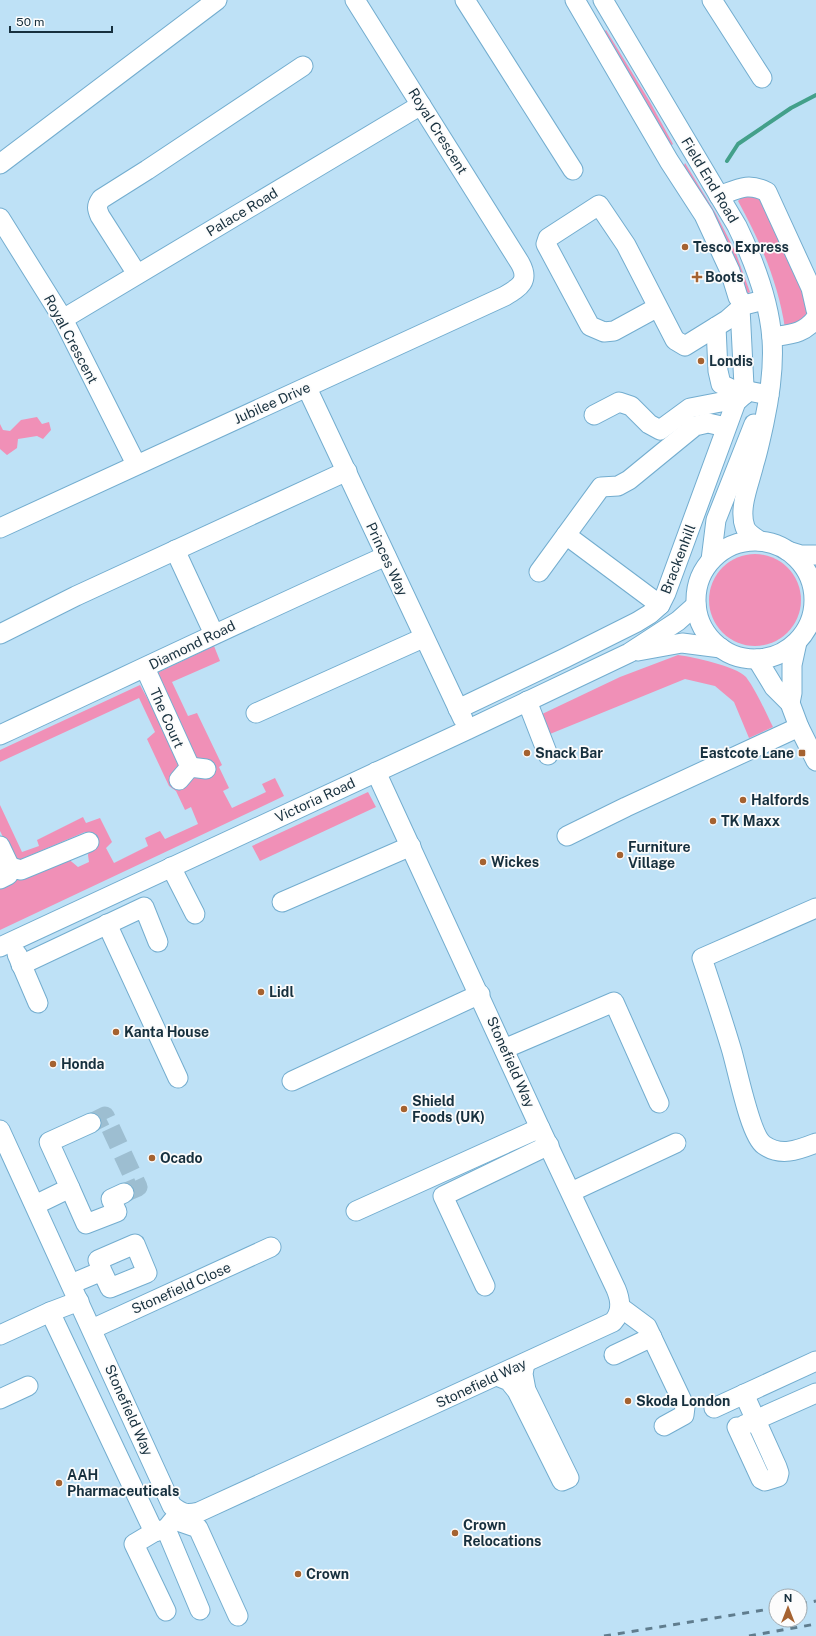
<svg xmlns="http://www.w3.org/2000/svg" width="816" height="1636" font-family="'Public Sans',sans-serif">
<rect width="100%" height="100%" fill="#bee1f6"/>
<!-- green -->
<g fill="#f090b7">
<path d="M 606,30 L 650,102 L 673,144 L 668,148 L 602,34 Z"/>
<path d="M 685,163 L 716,214 L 735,251 L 750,292 L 743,296 L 681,173 Z"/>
<path d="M 745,194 L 759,197 L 809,303 L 807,320 L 785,328 C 778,282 760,241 738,201 Z"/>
<path d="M 37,417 L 42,424 L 49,422 L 51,430 L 43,439 L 37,436 L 18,439 L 17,448 L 7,455 L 0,449 L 0,424 L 3,430 L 10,431 L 21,420 Z"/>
<circle cx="755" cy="600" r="46"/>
<path d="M 214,646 L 220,661 L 172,682 L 188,716 L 197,713 L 222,765 L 219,767 L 229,788 L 223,791 L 232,808 L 266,792 L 262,784 L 275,778 L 284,796 L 0,930 L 0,887 L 66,857 L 78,867 L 89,862 L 88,855 L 91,837 L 85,832 L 19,860 L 13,857 L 0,831 L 0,805 L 22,852 L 39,846 L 37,840 L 83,817 L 86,823 L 100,818 L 112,842 L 106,848 L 114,863 L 148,846 L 145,838 L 160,831 L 165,839 L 198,824 L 191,807 L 185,810 L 176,791 L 169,786 L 147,739 L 155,732 L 139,698 L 0,762 L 0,750 L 140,685 L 163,727 L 194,759 L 155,674 Z"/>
<path d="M 678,655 C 693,657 736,666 746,677 C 757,692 765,711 773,727 L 749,738 L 734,702 L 715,686 L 685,679 L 550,734 L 540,715 L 620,677 Z"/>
<path d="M 368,792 L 376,807 L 260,861 L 252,846 Z"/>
</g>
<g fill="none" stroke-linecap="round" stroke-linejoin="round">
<!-- stream -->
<path stroke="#43a08a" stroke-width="4" d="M 727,161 L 738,144 L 791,108 L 816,95"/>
<!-- minor-tunnel -->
<path stroke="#9dbed1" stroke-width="19" stroke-dasharray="19 10" stroke-linecap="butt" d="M 91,1123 L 105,1116 L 138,1187 L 124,1193"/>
<!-- minor casing -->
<g stroke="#73adcf" stroke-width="21">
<g id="minor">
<path d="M 465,0 L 573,170"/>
<path d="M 575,0 L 669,161 L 704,215 L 730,271 L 738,297 L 744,305 L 756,302"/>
<path d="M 603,0 L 737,226 C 754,261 769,299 772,339 C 774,367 770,395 764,423 C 761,437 758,451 754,464 C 750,482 738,508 745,527 C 747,533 754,537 760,541"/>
<path d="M 712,0 L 762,78"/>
<path d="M 0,164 L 217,0"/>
<path d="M 719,196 C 738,189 748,182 767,192 L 811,288 L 816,310"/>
<path d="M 0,218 L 63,319 L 136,464"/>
<path d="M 137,274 L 100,216 C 97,209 96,206 101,199 L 147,170 L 303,66"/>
<path d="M 658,307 L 614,331 L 604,332 L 590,326 L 546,244 L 548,238 L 599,205 L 626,245 L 675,340 L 685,346 L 727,320 L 744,305"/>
<path d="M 740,308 L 744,386 L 748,391"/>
<path d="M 63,319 L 421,105"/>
<path d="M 716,327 L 718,371 L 721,384 L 744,395"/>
<path d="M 772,337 C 791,334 804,334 816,318"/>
<path d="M 307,388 L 463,719"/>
<path d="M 594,415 L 619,402 L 631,406 L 649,424 L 660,430 L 690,408 L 721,402 L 736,402"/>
<path d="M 0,528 L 505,296 C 520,287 530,281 520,263 L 355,0"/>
<path d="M 566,535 L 660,605"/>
<circle cx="755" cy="600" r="59"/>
<path d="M 175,550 L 214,634"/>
<path d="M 788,551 L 801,555 L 816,555"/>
<path d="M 711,560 L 716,520 L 754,424"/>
<path d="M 539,572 L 601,487 L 618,486 L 629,480 L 695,426 L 708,423 L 726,427"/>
<path d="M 0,634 L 76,596 L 347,471"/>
<path d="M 638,651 L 682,643 L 721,648"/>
<path d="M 757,659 L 774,687 L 790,703 L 799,727 L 816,761"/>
<path d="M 145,668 L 190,767"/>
<path d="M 527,701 L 548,755"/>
<path d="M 790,703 L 792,693 L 792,665 L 797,642"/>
<path d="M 458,709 L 565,658 L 637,622 L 650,614 L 660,605 L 666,593 L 736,402 L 748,391 L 769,395"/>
<path d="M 256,713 L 423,638"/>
<path d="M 0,735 C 129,675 256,614 386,556"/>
<path d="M 179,780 L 190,767 L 206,769"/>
<path d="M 567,836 L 626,807 L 799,727"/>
<path d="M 0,846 L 10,867"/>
<path d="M 171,867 L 195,914"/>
<path d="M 0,879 L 8,875 L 10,867 L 21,870 L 89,842"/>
<path d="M 282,902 L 411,846"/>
<path d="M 816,908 L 702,958 C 712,988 722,1018 731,1048 C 737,1067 750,1136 764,1145 C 781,1157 798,1150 816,1143"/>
<path d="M 107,924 L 178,1078"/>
<path d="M 0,947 L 467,730 L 629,653 L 678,621 L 696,605"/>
<path d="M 17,954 L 38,1003"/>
<path d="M 21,965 L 144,907 L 158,942"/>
<path d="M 504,1049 L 614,1002 L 659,1103"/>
<path d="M 292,1081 L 480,994"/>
<path d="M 0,1130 L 172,1506 C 183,1514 186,1515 199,1512 L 613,1322 C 622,1312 621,1301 616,1289 L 540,1128 L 376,772"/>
<path d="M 70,1188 L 86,1224 L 117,1212 L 111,1199 L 124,1193"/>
<path d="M 571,1192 L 676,1143"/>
<path d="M 35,1205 L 70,1188 L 49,1142 L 91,1123"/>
<path d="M 356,1211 L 540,1128"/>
<path d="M 71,1284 L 102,1271 L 110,1288 L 147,1273 L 135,1244 L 98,1260 L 102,1271"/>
<path d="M 485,1286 L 443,1196 L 549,1145"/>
<path d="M 620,1307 L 647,1327 L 685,1407 L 684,1415 L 664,1426"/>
<path d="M 50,1312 L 154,1532 L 166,1529 L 180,1512"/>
<path d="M 92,1329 L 271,1247"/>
<path d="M 0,1335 L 50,1312 L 79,1301"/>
<path d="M 614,1355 L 652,1337"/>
<path d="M 497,1376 L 509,1381 L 517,1391 L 562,1481 L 569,1478 L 526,1390 L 523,1374 L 525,1363"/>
<path d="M 0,1399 L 28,1386"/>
<path d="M 714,1408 L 816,1361"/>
<path d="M 744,1425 L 816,1393"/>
<path d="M 737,1427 L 761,1479 L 765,1481 L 778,1477 L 779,1473 L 777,1467 L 744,1394"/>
<path d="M 175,1520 L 198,1528 L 238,1616"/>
<path d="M 166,1529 L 200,1610"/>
<path d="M 154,1532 L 134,1544 L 166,1611"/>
</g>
</g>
<!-- minor -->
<use href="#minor" stroke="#fff" stroke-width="19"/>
<!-- rail -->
<g stroke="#607d8e" stroke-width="3" stroke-dasharray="7 7" stroke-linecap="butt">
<path d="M 800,1604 L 816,1601"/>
<path d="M 604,1636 L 776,1608"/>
<path d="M 749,1636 L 816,1624"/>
</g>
</g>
<!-- markers -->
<g fill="#a56230" stroke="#fcfcfc" stroke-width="1.5">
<circle cx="685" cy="247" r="4"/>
<path d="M695 271h4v4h4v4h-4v4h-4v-4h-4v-4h4z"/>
<circle cx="701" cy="361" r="4"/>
<circle cx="527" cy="753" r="4"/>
<rect x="798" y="749" width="8" height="8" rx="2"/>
<circle cx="743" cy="800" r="4"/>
<circle cx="713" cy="821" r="4"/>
<circle cx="620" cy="855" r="4"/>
<circle cx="483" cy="862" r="4"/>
<circle cx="261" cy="992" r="4"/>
<circle cx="116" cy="1032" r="4"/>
<circle cx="53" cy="1064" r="4"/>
<circle cx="404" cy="1109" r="4"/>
<circle cx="152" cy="1158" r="4"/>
<circle cx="628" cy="1401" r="4"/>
<circle cx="59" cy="1483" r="4"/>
<circle cx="455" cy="1533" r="4"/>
<circle cx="298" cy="1574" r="4"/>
</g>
<g text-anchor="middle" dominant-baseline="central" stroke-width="3.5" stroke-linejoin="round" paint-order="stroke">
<!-- street labels -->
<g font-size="14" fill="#17303e" stroke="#fcfcfc">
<text transform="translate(438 131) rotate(58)">Royal Crescent</text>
<text transform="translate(710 180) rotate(59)">Field End Road</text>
<text transform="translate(242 212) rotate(-31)">Palace Road</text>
<text transform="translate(71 339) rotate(62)">Royal Crescent</text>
<text transform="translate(272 403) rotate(-24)">Jubilee Drive</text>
<text transform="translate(387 559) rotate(65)">Princes Way</text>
<text transform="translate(678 559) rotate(-69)">Brackenhill</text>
<text transform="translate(192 645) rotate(-26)">Diamond Road</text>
<text transform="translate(167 718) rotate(66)">The Court</text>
<text transform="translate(315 800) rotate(-25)">Victoria Road</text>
<text transform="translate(511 1062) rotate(66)">Stonefield Way</text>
<text transform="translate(181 1288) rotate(-24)">Stonefield Close</text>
<text transform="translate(481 1383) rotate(-25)">Stonefield Way</text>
<text transform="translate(129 1410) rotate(66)">Stonefield Way</text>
</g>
<!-- poi labels -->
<g font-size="14" font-weight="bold" fill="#17303e" stroke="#fcfcfc" text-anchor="start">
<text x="693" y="247">Tesco Express</text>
<text x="705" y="277">Boots</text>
<text x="709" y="361">Londis</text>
<text x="535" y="753">Snack Bar</text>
<text x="794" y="753" text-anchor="end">Eastcote Lane</text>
<text x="751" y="800">Halfords</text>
<text x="721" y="821">TK Maxx</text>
<text x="628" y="847">Furniture<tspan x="628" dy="16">Village</tspan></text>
<text x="491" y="862">Wickes</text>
<text x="269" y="992">Lidl</text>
<text x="124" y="1032">Kanta House</text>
<text x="61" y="1064">Honda</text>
<text x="412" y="1101">Shield<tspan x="412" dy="16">Foods (UK)</tspan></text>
<text x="160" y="1158">Ocado</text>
<text x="636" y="1401">Skoda London</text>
<text x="67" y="1475">AAH<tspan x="67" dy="16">Pharmaceuticals</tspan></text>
<text x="463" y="1525">Crown<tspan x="463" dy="16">Relocations</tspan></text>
<text x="306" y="1574">Crown</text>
</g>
</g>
<!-- north arrow -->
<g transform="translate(788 1608)"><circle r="19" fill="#fcfcfc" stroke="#a0aab0"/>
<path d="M0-3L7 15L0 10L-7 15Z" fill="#a56230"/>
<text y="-6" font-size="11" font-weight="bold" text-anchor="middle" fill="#17303e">N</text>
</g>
<!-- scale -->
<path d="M10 26v6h102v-6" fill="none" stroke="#17303e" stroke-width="2"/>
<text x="16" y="26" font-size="12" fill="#17303e" stroke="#fcfcfc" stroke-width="3" paint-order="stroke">50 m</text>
</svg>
